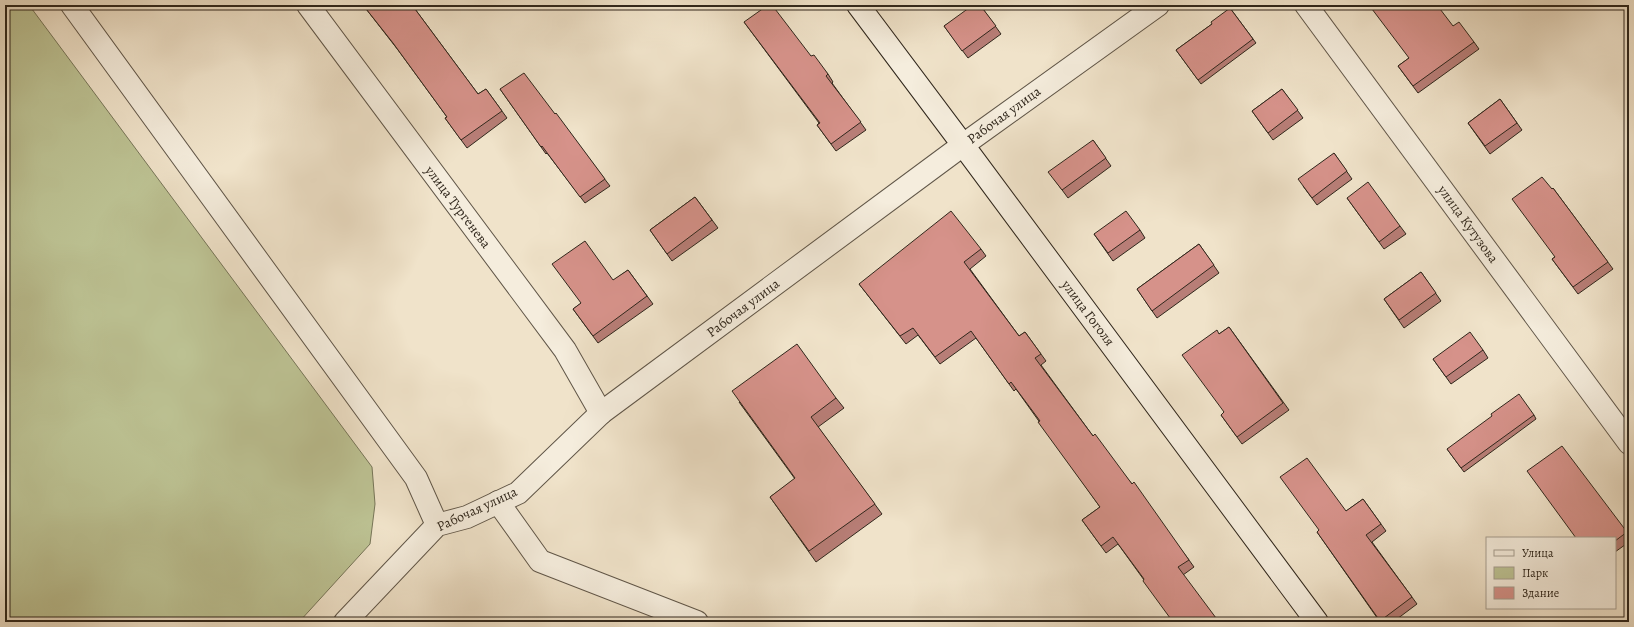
<svg xmlns="http://www.w3.org/2000/svg" width="1634" height="627" font-family="Alegreya,serif">
<rect width="100%" height="100%" fill="#f0e3ca"/>
<filter id="stains"><feTurbulence type="fractalNoise" baseFrequency=".005" numOctaves="4"/><feColorMatrix values="0 0 0 0 .2 0 0 0 0 .09 0 0 0 0 .02 0 0 0 .5 -.17"/></filter>
<radialGradient id="worn" r=".72"><stop offset=".6" stop-color="#630" stop-opacity="0"/><stop offset="1" stop-color="#630" stop-opacity=".3"/></radialGradient>
<!-- green -->
<path fill="#bdc394" stroke="#767558" d="M 5,5 L 29,5 L 372,467 L 375,504 L 370,544 L 299,622 L 5,622 Z"/>
<g fill="none" stroke-linecap="round" stroke-linejoin="round">
<!-- minor casing -->
<g stroke="#605648" stroke-width="24">
<g id="minor">
<path d="M 72,5 L 416,478 L 437,525"/>
<path d="M 308,5 L 565,350 L 601,413"/>
<path d="M 1306,5 L 1629,443"/>
<path d="M 498,502 L 540,561 L 697,622"/>
</g>
</g>
<!-- tertiary casing -->
<g stroke="#605648" stroke-width="24">
<path id="tertiary" d="M 345,622 L 437,525 L 467,517 L 518,493 L 601,413 L 963,145 L 1158,5"/>
</g>
<!-- secondary casing -->
<g stroke="#30271c" stroke-width="24">
<path id="secondary" d="M 858,5 L 963,145 L 1317,622"/>
</g>
<!-- minor -->
<use href="#minor" stroke="#f5eddd" stroke-width="22"/>
<!-- tertiary -->
<use href="#tertiary" stroke="#f5eddd" stroke-width="22"/>
<!-- secondary -->
<use href="#secondary" stroke="#f5eddd" stroke-width="22"/>
</g>
<!-- wall -->
<g fill="#b87e77" stroke="#30271c">
<path d="M 363,5 L 412,5 L 478,94 L 486,89 L 507,118 L 467,148 L 445,118 L 447,117 L 398,50 Z"/>
<path d="M 980,5 L 1001,34 L 968,58 L 944,26 Z"/>
<path d="M 1230,8 L 1256,43 L 1201,84 L 1176,50 L 1212,24 Z"/>
<path d="M 744,22 L 811,56 L 828,74 L 833,82 L 832,83 L 866,130 L 836,151 L 817,125 L 819,123 Z"/>
<path d="M 1453,26 L 1474,42 L 1479,49 L 1418,93 L 1398,66 Z"/>
<path d="M 500,89 L 555,114 L 610,186 L 585,203 L 547,153 L 546,154 Z"/>
<path d="M 1282,89 L 1303,118 L 1273,140 L 1252,111 Z"/>
<path d="M 1500,99 L 1522,130 L 1490,154 L 1468,123 Z"/>
<path d="M 1093,140 L 1111,166 L 1068,198 L 1054,179 Z"/>
<path d="M 1334,153 L 1352,179 L 1317,205 L 1303,186 Z"/>
<path d="M 1553,188 L 1613,269 L 1578,294 L 1552,259 L 1555,257 L 1552,189 Z"/>
<path d="M 695,197 L 718,228 L 672,261 L 650,230 Z"/>
<path d="M 1347,198 L 1400,226 L 1406,234 L 1384,249 Z"/>
<path d="M 1140,230 L 1145,238 L 1113,261 L 1094,234 Z"/>
<path d="M 1199,244 L 1219,273 L 1157,318 L 1137,289 Z"/>
<path d="M 981,249 L 986,256 L 970,269 L 1019,336 L 1025,332 L 1046,361 L 1041,365 L 1093,436 L 1132,484 L 1189,560 L 1194,567 L 1183,575 L 1144,580 L 1118,544 L 1106,553 L 1082,520 L 1100,507 L 1016,389 L 1014,391 L 976,338 L 940,364 L 918,335 L 906,344 L 859,284 Z"/>
<path d="M 628,270 L 653,304 L 598,343 L 573,309 Z"/>
<path d="M 1421,272 L 1441,301 L 1404,328 L 1384,299 Z"/>
<path d="M 1229,327 L 1289,410 L 1242,444 L 1221,415 L 1224,413 L 1219,334 Z"/>
<path d="M 1483,350 L 1488,358 L 1451,384 L 1433,359 Z"/>
<path d="M 836,398 L 844,408 L 818,427 L 882,514 L 816,562 L 770,497 L 795,479 L 739,402 Z"/>
<path d="M 1534,415 L 1536,419 L 1464,472 L 1447,449 Z"/>
<path d="M 1363,499 L 1386,531 L 1372,542 L 1417,604 L 1393,622 L 1380,622 L 1317,532 Z"/>
<path d="M 1627,532 L 1629,536 L 1629,542 L 1615,552 L 1615,538 Z"/>
</g>
<!-- building -->
<g fill="#d6928a" stroke="#30271c">
<path d="M 363,5 L 412,5 L 478,94 L 486,89 L 502,111 L 461,140 L 445,118 L 447,117 L 393,43 Z"/>
<path d="M 768,5 L 772,5 L 811,56 L 814,55 L 828,74 L 826,76 L 861,122 L 831,144 L 817,125 L 820,123 L 744,22 Z"/>
<path d="M 973,5 L 980,5 L 996,26 L 962,51 L 944,26 Z"/>
<path d="M 1377,5 L 1437,5 L 1453,26 L 1459,22 L 1474,42 L 1413,86 L 1398,66 L 1409,58 L 1372,9 Z"/>
<path d="M 1230,8 L 1253,39 L 1198,80 L 1176,50 L 1212,24 L 1211,22 Z"/>
<path d="M 524,73 L 555,114 L 556,113 L 605,179 L 580,197 L 542,146 L 541,147 L 500,89 Z"/>
<path d="M 1282,89 L 1298,110 L 1268,133 L 1252,111 Z"/>
<path d="M 1500,99 L 1517,123 L 1485,146 L 1468,123 Z"/>
<path d="M 1093,140 L 1106,158 L 1062,190 L 1048,172 Z"/>
<path d="M 1334,153 L 1347,171 L 1312,198 L 1298,179 Z"/>
<path d="M 1542,177 L 1552,189 L 1553,188 L 1608,262 L 1573,287 L 1552,259 L 1555,257 L 1512,199 Z"/>
<path d="M 1368,182 L 1400,226 L 1379,242 L 1347,198 Z"/>
<path d="M 695,197 L 712,220 L 667,254 L 650,230 Z"/>
<path d="M 951,211 L 981,249 L 964,262 L 1019,336 L 1025,332 L 1041,354 L 1035,358 L 1093,436 L 1095,434 L 1132,484 L 1134,482 L 1189,560 L 1178,567 L 1219,622 L 1173,622 L 1143,581 L 1144,579 L 1113,537 L 1101,546 L 1082,520 L 1100,507 L 1038,422 L 1040,421 L 1011,382 L 1009,384 L 971,331 L 935,357 L 913,328 L 900,336 L 859,284 Z"/>
<path d="M 1126,211 L 1140,230 L 1108,253 L 1094,234 Z"/>
<path d="M 585,241 L 613,280 L 628,270 L 647,296 L 593,336 L 573,309 L 581,303 L 552,264 Z"/>
<path d="M 1199,244 L 1214,265 L 1152,311 L 1137,289 Z"/>
<path d="M 1421,272 L 1436,293 L 1399,320 L 1384,299 Z"/>
<path d="M 1229,327 L 1283,403 L 1237,437 L 1221,415 L 1224,412 L 1182,355 L 1217,330 L 1219,334 Z"/>
<path d="M 1470,332 L 1483,350 L 1446,377 L 1433,359 Z"/>
<path d="M 797,344 L 836,398 L 811,417 L 875,504 L 809,551 L 770,497 L 795,478 L 732,391 Z"/>
<path d="M 1519,394 L 1534,415 L 1461,468 L 1447,449 L 1492,416 L 1491,414 Z"/>
<path d="M 1562,446 L 1627,532 L 1615,541 L 1615,538 L 1576,538 L 1527,471 Z"/>
<path d="M 1307,458 L 1346,511 L 1363,499 L 1381,524 L 1366,535 L 1412,597 L 1380,621 L 1317,532 L 1319,530 L 1280,477 Z"/>
</g>
<g text-anchor="middle" dominant-baseline="central" stroke-width="4" stroke-linejoin="round" paint-order="stroke">
<!-- street labels -->
<g font-size="14" fill="#30271c" stroke="#f5eddd">
<text transform="translate(1004 115) rotate(-36)">Рабочая улица</text>
<text transform="translate(458 207) rotate(53)">улица Тургенева</text>
<text transform="translate(1468 224) rotate(54)">улица Кутузова</text>
<text transform="translate(743 308) rotate(-37)">Рабочая улица</text>
<text transform="translate(1088 313) rotate(53)">улица Гоголя</text>
<text transform="translate(477 509) rotate(-25)">Рабочая улица</text>
</g>
</g>
<!-- margin -->
<rect width="1634" height="627" fill="none" stroke="#f0e3ca" stroke-width="20"/>
<rect x="6" y="6" width="1622" height="615" fill="none" stroke="#30271c" stroke-width="2"/>
<rect x="10" y="10" width="1614" height="607" fill="none" stroke="#30271c"/>
<!-- legend -->
<rect x="1486" y="537" width="130" height="72" fill="#f5eddd" stroke="#a69e90"/>
<rect x="1494" y="550" width="20" height="6" fill="#f5eddd" stroke="#a69e90"/>
<text x="1522" y="557" font-size="12" fill="#30271c">Улица</text>
<rect x="1494" y="567" width="20" height="12" fill="#bdc394" stroke="#a69e90"/>
<text x="1522" y="577" font-size="12" fill="#30271c">Парк</text>
<rect x="1494" y="587" width="20" height="12" fill="#d6928a" stroke="#a69e90"/>
<text x="1522" y="597" font-size="12" fill="#30271c">Здание</text>
<rect width="100%" height="100%" filter="url(#stains)"/>
<rect width="100%" height="100%" fill="url(#worn)"/>
</svg>
